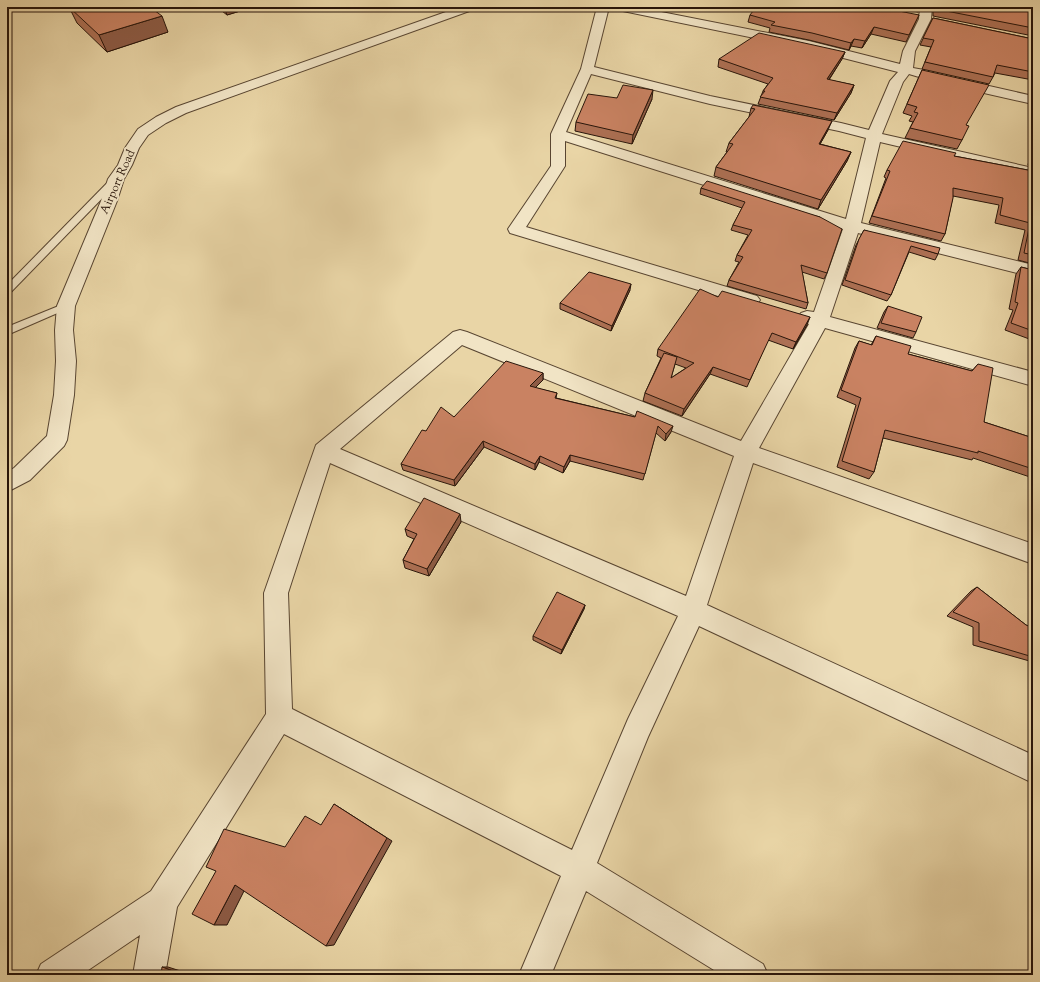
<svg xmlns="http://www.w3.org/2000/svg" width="1040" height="982" font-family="'Sorts Mill Goudy',serif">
<rect width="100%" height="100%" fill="#e9d5a6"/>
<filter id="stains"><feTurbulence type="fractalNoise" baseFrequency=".005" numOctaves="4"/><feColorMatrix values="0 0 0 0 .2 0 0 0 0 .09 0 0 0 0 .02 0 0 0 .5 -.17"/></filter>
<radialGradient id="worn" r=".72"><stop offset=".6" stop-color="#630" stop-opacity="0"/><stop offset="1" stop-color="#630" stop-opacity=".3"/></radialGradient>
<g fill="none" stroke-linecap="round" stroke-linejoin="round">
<!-- service casing -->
<g stroke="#584531" stroke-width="2">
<g id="service">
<path d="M 115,177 L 119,180 L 118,182 L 10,293 L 7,294 L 7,285 L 112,178 Z"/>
<path d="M 66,303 L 71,306 L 69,308 L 7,335 L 7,327 Z"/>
</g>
</g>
<!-- minor casing -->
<g stroke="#584531" stroke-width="2">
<g id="minor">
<path d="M 597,7 L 609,7 L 594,67 L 710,96 L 841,123 L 869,130 L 890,81 L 898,72 L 808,49 L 618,10 L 614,9 L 612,7 L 636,7 L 809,41 L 900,64 L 903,51 L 919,19 L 920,7 L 932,7 L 931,19 L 915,51 L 913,68 L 924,70 L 925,73 L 924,76 L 919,77 L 909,74 L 903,82 L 882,134 L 1033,168 L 1033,178 L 880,142 L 861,223 L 1033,265 L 1033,277 L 858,233 L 830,317 L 1033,372 L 1033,386 L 825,328 L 759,448 L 1033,544 L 1033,564 L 753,463 L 707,605 L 1033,755 L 1033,783 L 699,626 L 648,737 L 597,863 L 763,964 L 768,975 L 722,975 L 586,891 L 551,975 L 519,975 L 561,876 L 284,734 L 177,907 L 165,975 L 133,975 L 140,935 L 81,975 L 36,975 L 41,964 L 151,891 L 266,714 L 264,593 L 316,445 L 453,332 L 460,330 L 467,332 L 741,441 L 809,324 L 801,321 L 798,317 L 801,313 L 807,311 L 814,312 L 843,229 L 565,141 L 565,166 L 526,227 L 757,296 L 760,300 L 757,304 L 751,306 L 510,233 L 508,229 L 551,166 L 551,134 L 581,69 ZM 591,74 L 710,104 L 839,131 L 866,138 L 846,219 L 566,132 ZM 462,345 L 734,456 L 686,596 L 340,449 ZM 330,463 L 678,616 L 628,719 L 572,850 L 292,709 L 288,593 Z"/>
<path d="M 958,79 L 1033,96 L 1033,104 L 953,86 L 951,83 L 953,80 Z"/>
</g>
</g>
<!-- tertiary casing -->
<g stroke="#584531" stroke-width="2">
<path id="tertiary" d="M 460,7 L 477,7 L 475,9 L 186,113 L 166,123 L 148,135 L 139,148 L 132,165 L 124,179 L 117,201 L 75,306 L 73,330 L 76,361 L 74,395 L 67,440 L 64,446 L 30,480 L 7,492 L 7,472 L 14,468 L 47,436 L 54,395 L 56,361 L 55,330 L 57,306 L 101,201 L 108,179 L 118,165 L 125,148 L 138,129 L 156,117 L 176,107 Z"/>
</g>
<!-- service -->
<use href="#service" fill="#f1e4c5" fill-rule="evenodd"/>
<!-- minor -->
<use href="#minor" fill="#f1e4c5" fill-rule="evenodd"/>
<!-- tertiary -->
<use href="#tertiary" fill="#f1e4c5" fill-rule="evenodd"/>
</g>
<!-- wall -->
<g fill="#ad7054" stroke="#28150a" fill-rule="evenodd">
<path d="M 69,7 L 168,32 L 107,52 L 77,23 Z"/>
<path d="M 217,7 L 253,7 L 227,15 Z"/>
<path d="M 890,7 L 921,7 L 918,12 Z"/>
<path d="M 933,7 L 1033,7 L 1033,36 L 933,16 Z"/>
<path d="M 750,15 L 919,15 L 906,42 L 871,34 L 862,48 L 851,46 L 849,50 L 809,40 L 769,32 L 770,28 L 748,22 Z"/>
<path d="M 933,18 L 1033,39 L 1033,80 L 995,73 L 993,77 L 989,84 L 922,69 L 931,47 L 920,45 Z"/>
<path d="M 845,52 L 842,59 L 829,80 L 854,85 L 851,93 L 834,120 L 758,104 L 763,91 L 768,84 L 718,67 L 719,59 Z"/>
<path d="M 922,70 L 966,125 L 962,140 L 957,149 L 905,138 L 913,122 L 909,121 L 912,116 L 903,113 Z"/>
<path d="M 617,98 L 652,99 L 632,144 L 575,131 L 576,122 Z"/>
<path d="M 751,108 L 828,130 L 820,144 L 851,152 L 847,161 L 818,209 L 714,176 L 716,167 L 727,152 L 726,152 L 729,143 L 749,117 Z"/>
<path d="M 1033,141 L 1033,167 L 1028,165 Z"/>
<path d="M 954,156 L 1033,171 L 1033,264 L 1018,260 L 1025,230 L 995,223 L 999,205 L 953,196 L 945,234 L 941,241 L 869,223 L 886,178 L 884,177 L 887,170 Z"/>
<path d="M 701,188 L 820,217 L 827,273 L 824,279 L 802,272 L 808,303 L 806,309 L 727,286 L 729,280 L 739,262 L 735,261 L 737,255 L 748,235 L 731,230 L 733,225 L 742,208 L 700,194 Z"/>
<path d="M 864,230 L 938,254 L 935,260 L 909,252 L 891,295 L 887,301 L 842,285 L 856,245 Z"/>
<path d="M 1021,267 L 1033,270 L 1033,356 L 1031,355 L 1032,340 L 1005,330 L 1013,310 L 1009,309 L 1016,274 Z"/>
<path d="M 630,290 L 611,331 L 560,309 L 560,303 Z"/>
<path d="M 718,297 L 807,325 L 793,349 L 768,340 L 747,387 L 710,374 L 682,416 L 643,401 L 645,393 L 661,358 L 657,356 L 658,349 ZM 675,364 L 686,368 L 671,378 Z"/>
<path d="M 888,306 L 916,332 L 913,338 L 877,328 L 884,312 Z"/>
<path d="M 876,336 L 908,354 L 972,371 L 978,364 L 984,422 L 1033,438 L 1033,478 L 973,458 L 972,460 L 883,438 L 874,472 L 869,479 L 837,467 L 856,405 L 837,397 L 855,348 L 859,341 L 871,345 Z"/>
<path d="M 543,373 L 543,380 L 535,388 L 557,393 L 556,398 L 635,417 L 671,432 L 665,441 L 656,433 L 643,480 L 570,461 L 563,473 L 539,462 L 535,470 L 484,447 L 455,486 L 403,470 L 401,464 L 426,431 L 454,417 Z"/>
<path d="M 461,522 L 429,576 L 405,568 L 403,560 L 414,539 L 407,536 L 405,529 Z"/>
<path d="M 977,587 L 1026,625 L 1033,628 L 1033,662 L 973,645 L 973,627 L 947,616 L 971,591 Z"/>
<path d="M 585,605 L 584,609 L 561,654 L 533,640 L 533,636 Z"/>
</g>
<!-- shaded-wall -->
<g fill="#8d5b45" stroke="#28150a">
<path d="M 224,7 L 253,7 L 227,15 Z"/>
<path d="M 162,16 L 168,32 L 107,52 L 99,35 Z"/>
<path d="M 874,27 L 871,34 L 862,48 L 865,41 Z"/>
<path d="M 854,39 L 851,46 L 849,50 L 851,43 Z"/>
<path d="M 845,52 L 842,59 L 824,87 L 827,79 Z"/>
<path d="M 854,85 L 851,93 L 834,120 L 837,113 Z"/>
<path d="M 653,90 L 652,99 L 632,144 L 633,135 Z"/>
<path d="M 832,121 L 828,130 L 815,153 L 819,144 Z"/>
<path d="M 851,152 L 847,161 L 818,209 L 821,200 Z"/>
<path d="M 631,284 L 630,290 L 611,331 L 612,326 Z"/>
<path d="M 810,317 L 807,325 L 793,349 L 796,342 Z"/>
<path d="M 713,367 L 710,374 L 682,416 L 684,409 Z"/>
<path d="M 543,373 L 543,380 L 530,393 L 530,386 Z"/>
<path d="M 673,426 L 671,432 L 665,441 L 666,434 Z"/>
<path d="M 483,441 L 484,447 L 455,486 L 454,480 Z"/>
<path d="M 570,455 L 570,461 L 563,473 L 564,467 Z"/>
<path d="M 540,456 L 539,462 L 535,470 L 535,464 Z"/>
<path d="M 460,514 L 461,522 L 429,576 L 427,569 Z"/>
<path d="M 585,605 L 584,609 L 561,654 L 562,650 Z"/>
<path d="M 334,804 L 392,841 L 334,945 L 326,946 Z"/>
<path d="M 235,885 L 246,887 L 227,925 L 214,925 Z"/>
<path d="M 162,967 L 168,967 L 193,975 L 184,975 Z"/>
</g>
<!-- building -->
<g fill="#c98262" stroke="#28150a">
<path d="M 69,7 L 150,7 L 162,16 L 99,35 Z"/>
<path d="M 756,7 L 879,7 L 919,15 L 909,35 L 874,27 L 865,41 L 854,39 L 851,43 L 812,33 L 771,25 L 775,22 L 750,15 Z"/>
<path d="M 936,7 L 1033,7 L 1033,28 L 936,9 Z"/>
<path d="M 933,18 L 1033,39 L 1033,72 L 997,65 L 993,77 L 925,62 L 934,40 L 923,38 Z"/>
<path d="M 759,33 L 845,52 L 827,79 L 854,85 L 837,113 L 760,97 L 765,91 L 763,91 L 773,78 L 719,59 Z"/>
<path d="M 922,70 L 989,85 L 966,125 L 969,126 L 962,140 L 910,128 L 918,113 L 914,112 L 917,107 L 907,104 Z"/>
<path d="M 623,85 L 653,90 L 633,135 L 576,122 L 588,94 L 617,98 Z"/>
<path d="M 753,105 L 832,121 L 819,144 L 851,152 L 821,200 L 716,167 L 733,144 L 729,143 L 755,109 L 751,108 Z"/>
<path d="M 903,141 L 956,153 L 954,156 L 1033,171 L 1033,255 L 1024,253 L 1030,223 L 1000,215 L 1003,198 L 953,188 L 953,198 L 945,234 L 872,216 L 890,171 L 887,170 Z"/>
<path d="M 707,181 L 820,217 L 842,229 L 827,273 L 801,265 L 808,303 L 729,280 L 743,257 L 737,255 L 752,230 L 733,225 L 745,202 L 701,188 Z"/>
<path d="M 864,230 L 940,248 L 938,254 L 911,246 L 891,295 L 845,280 L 859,239 Z"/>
<path d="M 1021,267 L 1033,270 L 1033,331 L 1011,323 L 1018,303 L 1015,302 Z"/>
<path d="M 589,272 L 631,284 L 612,326 L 560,303 Z"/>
<path d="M 700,289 L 718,297 L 722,291 L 810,317 L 796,342 L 772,333 L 750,380 L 713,367 L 684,409 L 645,393 L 664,353 L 677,357 L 671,378 L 694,363 L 658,349 Z"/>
<path d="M 888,306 L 922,317 L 916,332 L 881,323 Z"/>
<path d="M 876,336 L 911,346 L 908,354 L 972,371 L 978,364 L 993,368 L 984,422 L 1033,438 L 1033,469 L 978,451 L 978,453 L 885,430 L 874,472 L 842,461 L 861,398 L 841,390 L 859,341 L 872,345 Z"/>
<path d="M 506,361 L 543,373 L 530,386 L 557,393 L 555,398 L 635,417 L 637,411 L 673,426 L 666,434 L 658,426 L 645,474 L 570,455 L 564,467 L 540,456 L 535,464 L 483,441 L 454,480 L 401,464 L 422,430 L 426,431 L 441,407 L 454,417 Z"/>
<path d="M 424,498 L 460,514 L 427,569 L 403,560 L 417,534 L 405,529 Z"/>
<path d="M 977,587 L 1026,625 L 1033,628 L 1033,657 L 979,641 L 979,623 L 953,612 Z"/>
<path d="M 557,592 L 585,605 L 562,650 L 533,636 Z"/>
<path d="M 334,804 L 387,838 L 326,946 L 235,885 L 214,925 L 192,914 L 216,871 L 206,867 L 224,829 L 285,847 L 305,816 L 321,825 Z"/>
<path d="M 162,967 L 184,975 L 161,975 Z"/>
</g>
<g text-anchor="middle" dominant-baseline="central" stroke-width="4" stroke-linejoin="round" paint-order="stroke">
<!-- far-street labels -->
<g font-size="12" fill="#28150a" stroke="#f1e4c5">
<text transform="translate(118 182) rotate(-66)">Airport Road</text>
</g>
</g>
<!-- margin -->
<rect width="1040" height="982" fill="none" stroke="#e9d5a6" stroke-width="24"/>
<rect x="8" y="8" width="1024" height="966" fill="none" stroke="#28150a" stroke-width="2"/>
<rect x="12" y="12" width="1016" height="958" fill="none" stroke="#28150a"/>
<rect width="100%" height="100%" filter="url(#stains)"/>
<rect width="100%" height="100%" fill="url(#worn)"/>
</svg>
